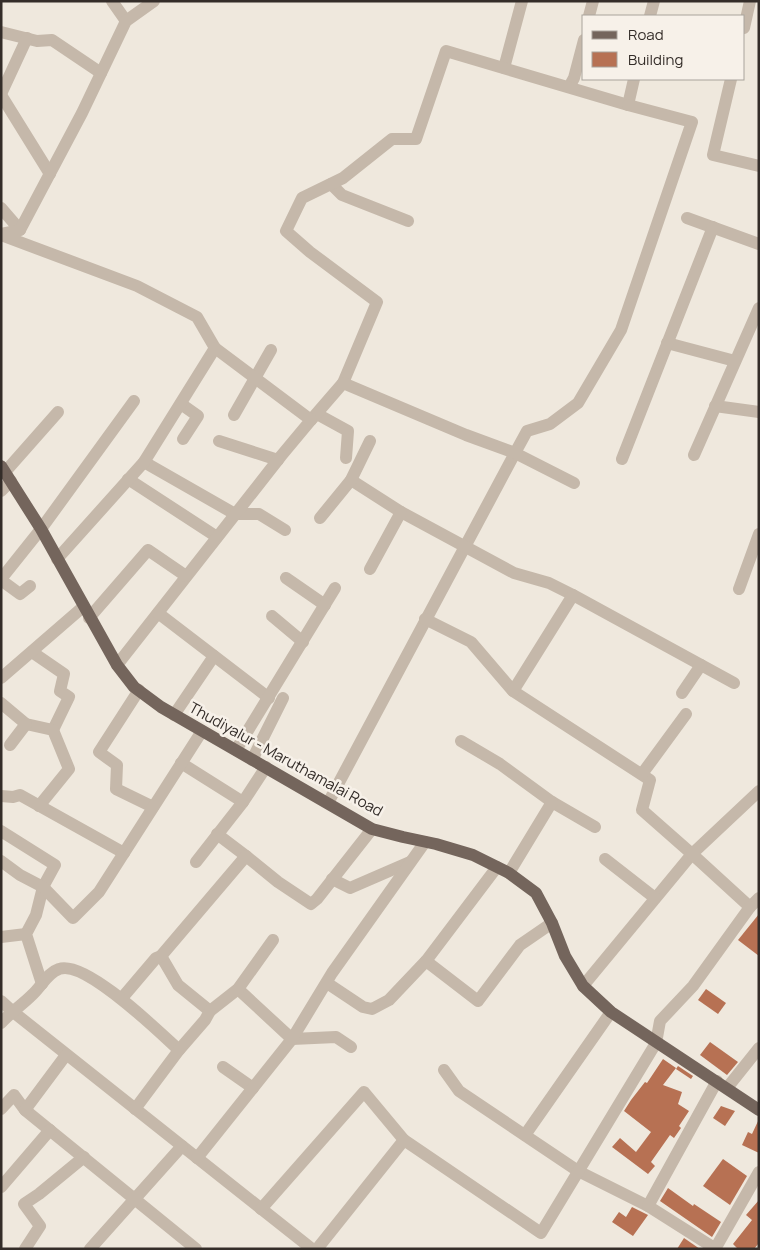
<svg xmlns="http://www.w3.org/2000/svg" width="760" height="1250" font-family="Manrope,sans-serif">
<rect width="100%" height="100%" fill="#efe8dd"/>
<!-- building -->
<g fill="#b77153">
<path d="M 759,914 L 759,956 L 738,940 Z"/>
<path d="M 706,989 L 726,1003 L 718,1014 L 698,1000 Z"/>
<path d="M 710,1042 L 738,1062 L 727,1075 L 700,1055 Z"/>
<path d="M 663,1059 L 676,1068 L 663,1085 L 682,1092 L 678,1104 L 689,1111 L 679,1126 L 681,1128 L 674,1138 L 670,1135 L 651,1162 L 655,1166 L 648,1174 L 612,1147 L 620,1138 L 636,1152 L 651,1132 L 624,1111 L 631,1100 L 645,1082 L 647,1083 Z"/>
<path d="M 678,1066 L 693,1076 L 691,1079 L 676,1069 Z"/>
<path d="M 721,1106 L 735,1111 L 725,1126 L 713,1118 Z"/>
<path d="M 759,1119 L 759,1153 L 742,1145 L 748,1132 L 752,1134 Z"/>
<path d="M 723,1159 L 747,1176 L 730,1205 L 703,1186 Z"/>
<path d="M 668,1188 L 693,1206 L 694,1204 L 721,1222 L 712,1237 L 660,1201 Z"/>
<path d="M 759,1200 L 759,1243 L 754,1249 L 738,1249 L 733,1244 L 752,1220 L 746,1215 Z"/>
<path d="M 632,1207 L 648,1215 L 633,1236 L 612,1222 L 619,1212 L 626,1217 Z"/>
<path d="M 684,1238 L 700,1249 L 677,1249 Z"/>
</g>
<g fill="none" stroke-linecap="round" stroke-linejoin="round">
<!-- minor -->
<g stroke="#c5b8aa" stroke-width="12">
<path d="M 112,1 L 126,21"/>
<path d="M 589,16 L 593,1"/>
<path d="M 650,16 L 654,1"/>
<path d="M 744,28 L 750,1"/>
<path d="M 1,32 L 37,41 L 52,40 L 101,73"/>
<path d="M 504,68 L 522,1"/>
<path d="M 731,79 L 713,155 L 759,166"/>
<path d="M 569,87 L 574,78 L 584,40"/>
<path d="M 1,94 L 27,38"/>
<path d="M 1,95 L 50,174"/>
<path d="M 331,184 L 342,195 L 408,221"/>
<path d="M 1,208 L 20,230"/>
<path d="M 687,218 L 759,244"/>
<path d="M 1,234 L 20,230 L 82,113 L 126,21 L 154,1"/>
<path d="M 1,235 L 137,286 L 197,317 L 215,348"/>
<path d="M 667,343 L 735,361"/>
<path d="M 343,383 L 377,302 L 310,252 L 286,231 L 302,198 L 343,178 L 392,139 L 416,139 L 446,51 L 628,105 L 634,79"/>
<path d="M 181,404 L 198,416 L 183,439"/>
<path d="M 715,406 L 759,412"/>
<path d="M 317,414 L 348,431 L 346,458"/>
<path d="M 234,415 L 271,350"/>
<path d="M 311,420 L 343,383 L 466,435 L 515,453 L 328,803"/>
<path d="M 219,441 L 278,460"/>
<path d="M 694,455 L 759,308"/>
<path d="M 622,459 L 713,227"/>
<path d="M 144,462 L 235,514 L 259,514 L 285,530"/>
<path d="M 5,472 L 58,412"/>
<path d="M 128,479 L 217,537"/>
<path d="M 351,480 L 401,512 L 514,573 L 549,583 L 573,595"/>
<path d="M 574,483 L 515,453 L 527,431 L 550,424 L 578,403 L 621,330 L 692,122 L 628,105"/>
<path d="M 1,491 L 11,481"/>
<path d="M 320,518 L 351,480 L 370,441"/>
<path d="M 57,559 L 144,462 L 215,348 L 311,420 L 281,456 L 117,665"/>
<path d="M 370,569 L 401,512"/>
<path d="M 286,578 L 325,605"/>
<path d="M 1,579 L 41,529 L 134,401"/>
<path d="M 1,580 L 20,594 L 30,586"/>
<path d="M 739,589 L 759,534"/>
<path d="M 158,613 L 269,698"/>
<path d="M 272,616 L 303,642"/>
<path d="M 89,618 L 148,550 L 186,576"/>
<path d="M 425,619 L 471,642 L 513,691 L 650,780 L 642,810 L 692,854 L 583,986"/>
<path d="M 32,652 L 64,674 L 60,691 L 69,697 L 53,730"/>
<path d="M 1,678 L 83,607"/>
<path d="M 139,690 L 99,752 L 117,765 L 116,789 L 153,807"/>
<path d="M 513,691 L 573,595 L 734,683"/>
<path d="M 682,693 L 701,665"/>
<path d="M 1,703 L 26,724 L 53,730 L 69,769 L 39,806"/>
<path d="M 174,715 L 214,656"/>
<path d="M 461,741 L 500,764 L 552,802 L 595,827"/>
<path d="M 10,745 L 26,724"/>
<path d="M 236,750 L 335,588"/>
<path d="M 252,760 L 283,698"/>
<path d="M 181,763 L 243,802"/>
<path d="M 642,774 L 686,714"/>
<path d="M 759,791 L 692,854 L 750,907 L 759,898"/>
<path d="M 1,796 L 13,797 L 20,795 L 124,853"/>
<path d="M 1,831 L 55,865 L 43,887 L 36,915 L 26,934 L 42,984"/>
<path d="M 217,834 L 246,856"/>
<path d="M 605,859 L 655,898"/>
<path d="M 1,861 L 20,875 L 43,887 L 73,918 L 99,892 L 202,731"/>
<path d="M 196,862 L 243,802 L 266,767"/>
<path d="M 509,873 L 552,802"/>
<path d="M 332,879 L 350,888 L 410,862"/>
<path d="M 1,937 L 26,934"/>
<path d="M 161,956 L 178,985 L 210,1011"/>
<path d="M 426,961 L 478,1001 L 520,945 L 552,923"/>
<path d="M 327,983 L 363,1007 L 372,1009 L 389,1000 L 426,961 L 497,867"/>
<path d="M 238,989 L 292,1039 L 336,1037 L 351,1047"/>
<path d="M 122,998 L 156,958 L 161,956 L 246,856 L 278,882 L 311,904 L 317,899 L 372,829"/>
<path d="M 1,1001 L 12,1011 L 312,1249"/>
<path d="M 1,1023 C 11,1012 22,1005 32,995 C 42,986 47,973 59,969 C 85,959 159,1032 179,1050"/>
<path d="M 223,1067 L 253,1088"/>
<path d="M 444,1070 L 459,1091 L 578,1171 L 648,1206 L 716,1249"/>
<path d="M 727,1088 L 759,1048"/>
<path d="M 1,1109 L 14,1095 L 25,1110 L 196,1249"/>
<path d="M 135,1109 L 179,1050 L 205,1020 L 210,1011 L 238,989 L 273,940"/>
<path d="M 25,1110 L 66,1055"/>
<path d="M 525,1135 L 611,1012"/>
<path d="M 197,1158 L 292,1039 L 332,973 L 425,842"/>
<path d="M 1,1187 L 50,1130"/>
<path d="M 648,1206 L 717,1081"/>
<path d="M 261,1209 L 364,1092 L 404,1140"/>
<path d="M 25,1249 L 40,1226 L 24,1204 L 39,1194 L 84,1157"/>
<path d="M 90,1249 L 182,1146"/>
<path d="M 317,1249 L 404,1140 L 541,1233 L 656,1043 L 660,1021 L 693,986 L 750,907"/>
<path d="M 715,1249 L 759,1172"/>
</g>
<!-- major -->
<path stroke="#74655c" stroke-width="12" d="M 1,466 L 41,529 L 117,665 L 134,687 L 161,707 L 372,829 L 403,837 L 436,844 L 473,855 L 509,873 L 536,893 L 552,923 L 565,956 L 583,986 L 611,1012 L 759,1110"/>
</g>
<g text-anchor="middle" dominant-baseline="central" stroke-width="5" stroke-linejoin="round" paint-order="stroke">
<!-- street labels -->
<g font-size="15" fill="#342d29" stroke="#f7f1e9">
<text transform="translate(286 759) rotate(29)">Thudiyalur - Maruthamalai Road</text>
</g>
</g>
<!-- border -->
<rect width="760" height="1250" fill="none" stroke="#342d29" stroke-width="5"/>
<!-- legend -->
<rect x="582" y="15" width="162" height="65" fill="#f7f1e9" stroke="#a9a39c"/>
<rect x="592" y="31" width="25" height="8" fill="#74655c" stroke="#a9a39c"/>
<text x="628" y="40" font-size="15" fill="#342d29">Road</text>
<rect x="592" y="52" width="25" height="15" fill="#b77153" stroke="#a9a39c"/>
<text x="628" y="65" font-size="15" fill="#342d29">Building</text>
</svg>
